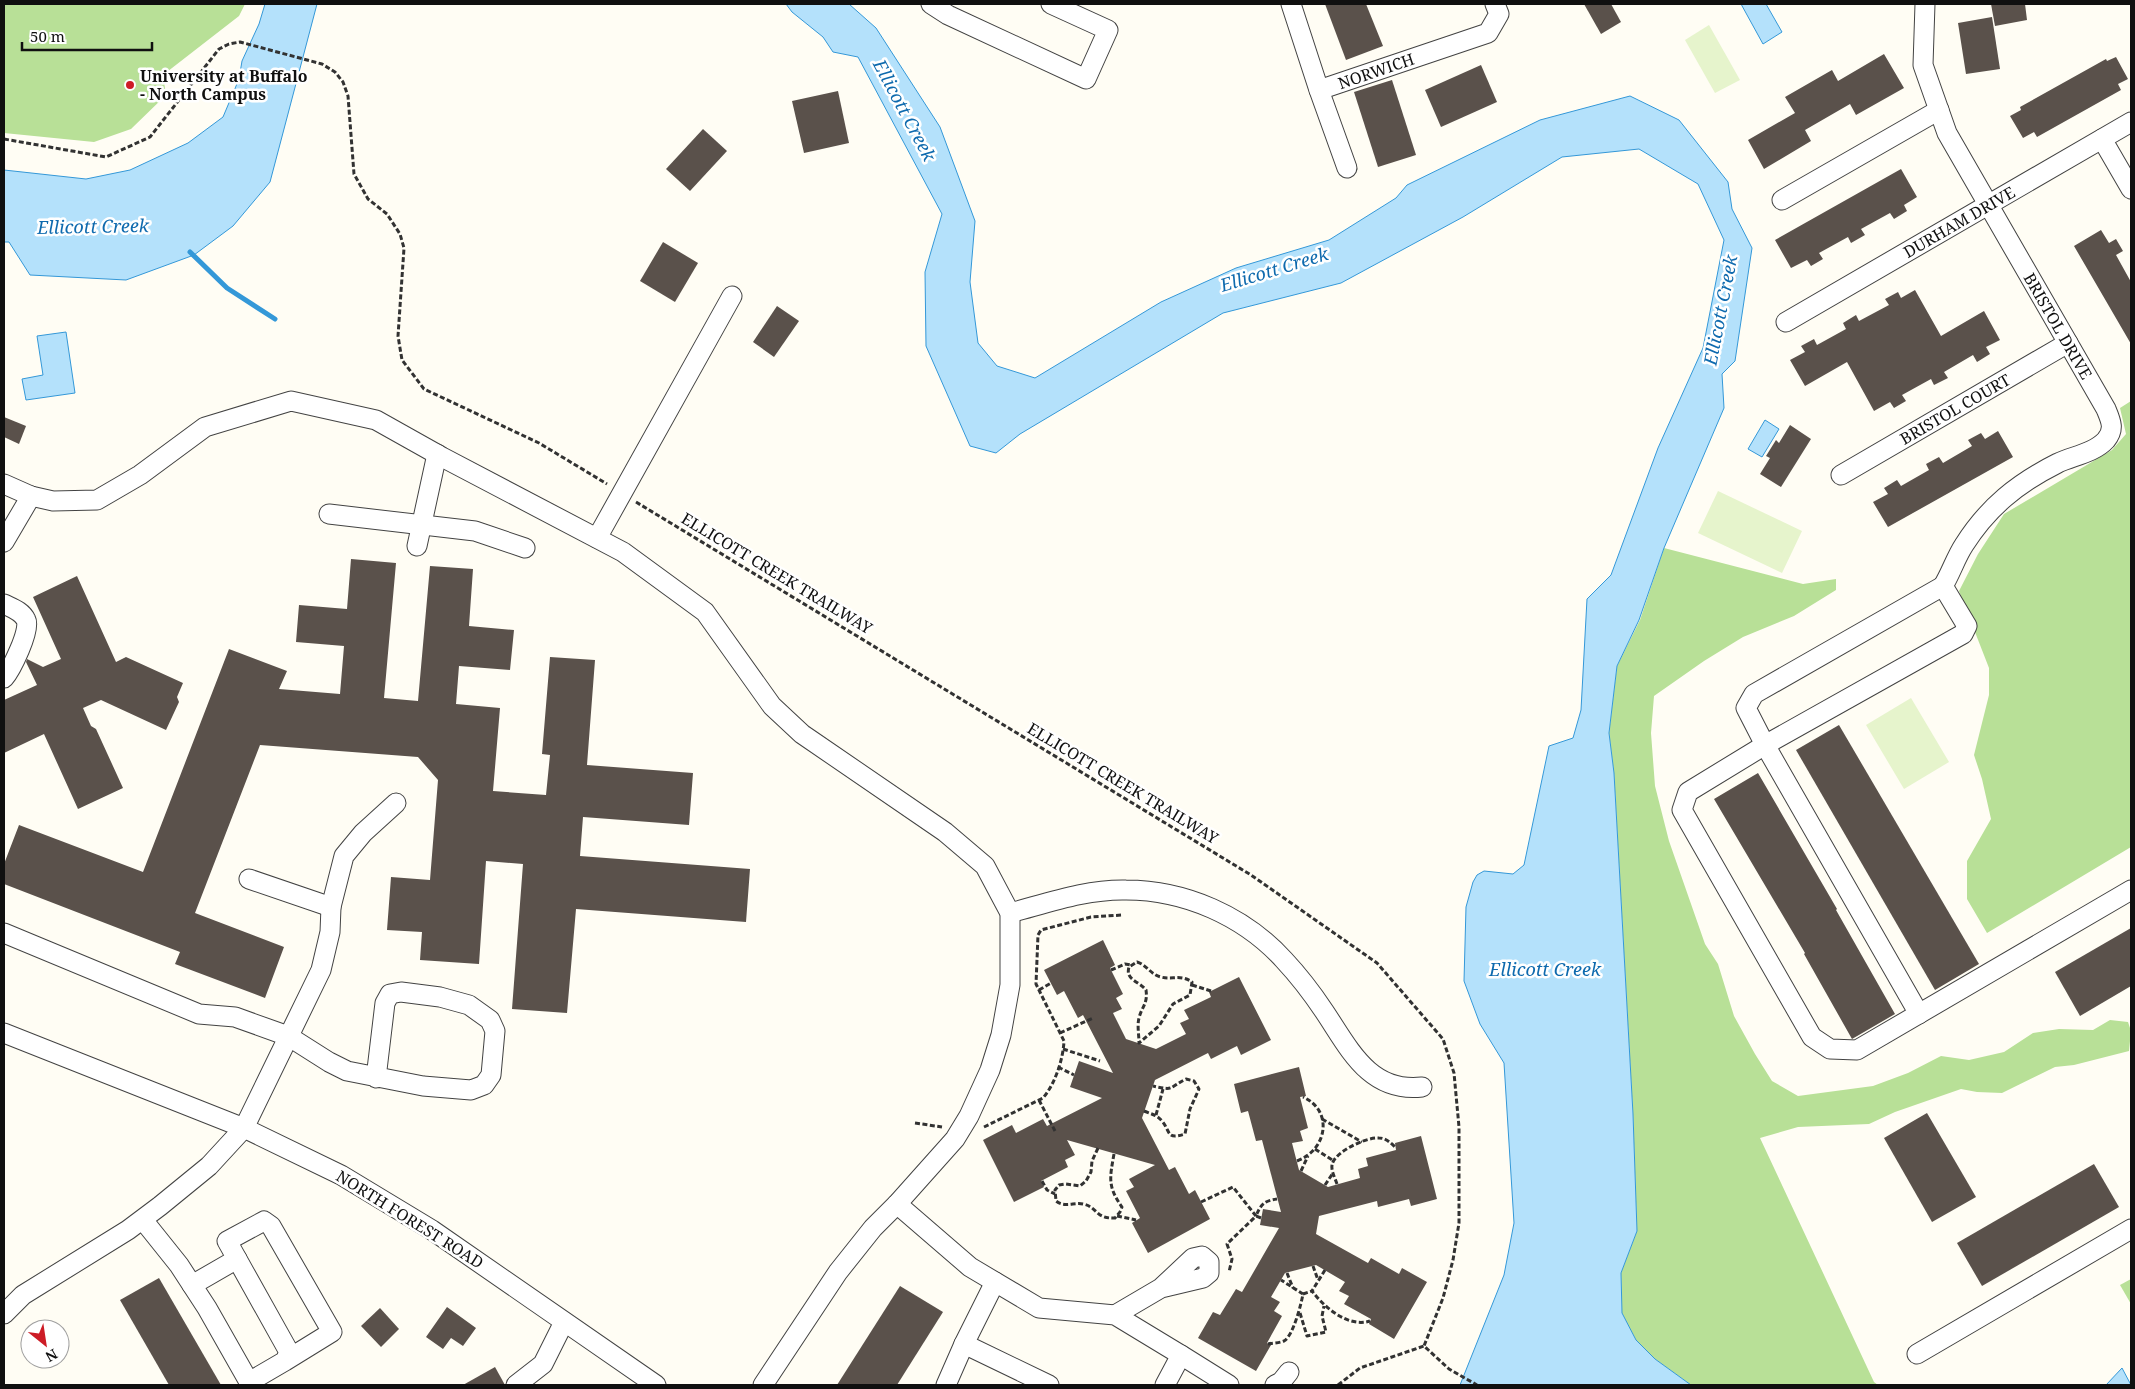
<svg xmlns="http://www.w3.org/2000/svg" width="2135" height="1389" font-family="'Noto Serif',serif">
<rect width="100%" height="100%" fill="#fffdf4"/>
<!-- forest -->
<g fill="#b8e097">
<path d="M 4,4 L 245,4 L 239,16 L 163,75 L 166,95 L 131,129 L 94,142 L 4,133 Z"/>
<path d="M 2131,401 L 2131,847 L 1987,933 L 1967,899 L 1967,861 L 1991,819 L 1982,779 L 1974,755 L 1989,695 L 1989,668 L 1959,591 L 1978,554 L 2004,514 L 2112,450 L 2126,434 L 2120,408 Z"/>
<path d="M 1664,548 L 1803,584 L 1836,579 L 1836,590 L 1794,616 L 1743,637 L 1704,661 L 1654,696 L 1651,733 L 1655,786 L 1669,841 L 1705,944 L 1718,964 L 1734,1016 L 1755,1054 L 1772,1081 L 1798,1096 L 1873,1086 L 1908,1073 L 1941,1056 L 1969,1060 L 2004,1052 L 2033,1033 L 2059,1029 L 2093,1030 L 2110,1020 L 2128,1022 L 2131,1031 L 2129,1051 L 2074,1065 L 2055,1067 L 2002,1093 L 1977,1092 L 1961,1089 L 1895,1112 L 1869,1124 L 1798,1127 L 1760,1138 L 1874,1382 L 1878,1385 L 1691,1385 L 1655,1359 L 1636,1340 L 1622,1313 L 1621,1273 L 1637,1231 L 1633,1114 L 1614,773 L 1609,733 L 1617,666 L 1640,620 Z"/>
<path d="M 2131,1279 L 2131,1304 L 2120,1285 Z"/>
</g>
<!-- pitch -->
<g fill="#e6f4cc">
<path d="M 1709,25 L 1740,80 L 1715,93 L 1685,40 Z"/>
<path d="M 1718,491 L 1802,531 L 1782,573 L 1698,533 Z"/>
<path d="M 1911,698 L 1949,762 L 1904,789 L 1866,725 Z"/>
</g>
<!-- water -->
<g fill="#b4e1fb" stroke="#3498d8">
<path d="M 265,4 L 317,4 L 270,182 L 233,226 L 194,255 L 126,280 L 30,275 L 9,242 L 4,242 L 4,170 L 86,179 L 130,170 L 188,143 L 223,117 L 239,79 L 242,61 L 259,24 Z"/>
<path d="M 786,4 L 849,4 L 876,28 L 940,127 L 975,221 L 970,282 L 978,343 L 997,366 L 1035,378 L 1161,302 L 1236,268 L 1329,240 L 1396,198 L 1407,185 L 1540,120 L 1630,96 L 1679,120 L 1728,182 L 1732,209 L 1752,248 L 1735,361 L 1722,374 L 1724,408 L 1664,548 L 1639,620 L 1617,666 L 1609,733 L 1614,773 L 1633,1114 L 1637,1231 L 1621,1273 L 1622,1313 L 1636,1340 L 1655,1359 L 1691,1385 L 1460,1385 L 1504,1275 L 1514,1223 L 1504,1063 L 1480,1024 L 1464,981 L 1466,907 L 1473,882 L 1477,875 L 1484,871 L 1513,874 L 1524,865 L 1549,746 L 1573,738 L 1581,710 L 1587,599 L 1611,575 L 1658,448 L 1703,348 L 1724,240 L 1698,184 L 1639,149 L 1562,157 L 1463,217 L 1341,283 L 1223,313 L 1020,434 L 996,453 L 970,446 L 926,346 L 925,272 L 942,214 L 858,57 L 833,52 L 823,37 L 792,12 Z"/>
<path d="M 1741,4 L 1766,4 L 1782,32 L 1763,44 Z"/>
<path d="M 66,332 L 75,393 L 26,400 L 22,379 L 43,375 L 37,336 Z"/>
<path d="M 1765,420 L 1779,429 L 1762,457 L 1748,449 Z"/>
<path d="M 2122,1368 L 2131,1385 L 2106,1385 Z"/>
</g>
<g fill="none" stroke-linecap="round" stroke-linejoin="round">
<!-- stream -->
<path stroke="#3498d8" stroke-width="5" d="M 190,252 L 227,288 L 275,319"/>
</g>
<!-- building -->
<g fill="#5a514b">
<path d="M 1325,4 L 1366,4 L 1383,46 L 1346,60 Z"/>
<path d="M 1584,4 L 1611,4 L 1621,22 L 1601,34 Z"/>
<path d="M 1991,4 L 2025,4 L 2027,20 L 1995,26 Z"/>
<path d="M 1992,17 L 2000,69 L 1966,74 L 1958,23 Z"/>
<path d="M 1884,54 L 1904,88 L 1856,115 L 1850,104 L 1805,130 L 1811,141 L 1764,169 L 1748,140 L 1795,113 L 1785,97 L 1832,70 L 1838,81 Z"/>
<path d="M 2116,57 L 2128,79 L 2118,84 L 2121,90 L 2037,137 L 2034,132 L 2023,138 L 2010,116 L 2021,110 L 2020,107 L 2106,59 L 2107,61 Z"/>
<path d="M 1481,65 L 1497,102 L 1441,127 L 1425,90 Z"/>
<path d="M 1392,80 L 1416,155 L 1378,167 L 1354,92 Z"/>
<path d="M 838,91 L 849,143 L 804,153 L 792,101 Z"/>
<path d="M 703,129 L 727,151 L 690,191 L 666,169 Z"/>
<path d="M 1901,169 L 1917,197 L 1904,205 L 1907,211 L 1894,219 L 1890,213 L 1861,229 L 1865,235 L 1851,243 L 1848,237 L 1819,253 L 1823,259 L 1811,266 L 1807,260 L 1791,268 L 1775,240 Z"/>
<path d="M 2101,230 L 2109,243 L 2116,239 L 2123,251 L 2116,255 L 2131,282 L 2131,344 L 2074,246 Z"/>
<path d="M 663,242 L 698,263 L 675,302 L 640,281 Z"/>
<path d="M 1915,290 L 1941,336 L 1984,311 L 2000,340 L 1986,347 L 1990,354 L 1977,362 L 1973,355 L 1944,372 L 1948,378 L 1934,385 L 1931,379 L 1902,395 L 1906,401 L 1894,408 L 1890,402 L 1874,411 L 1847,362 L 1805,386 L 1790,360 L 1805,352 L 1801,346 L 1814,339 L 1817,345 L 1846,329 L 1843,323 L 1856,315 L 1859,321 L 1889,305 L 1885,299 L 1898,292 L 1901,298 Z"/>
<path d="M 777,306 L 799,321 L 774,357 L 753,342 Z"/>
<path d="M 4,417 L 26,426 L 19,444 L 4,437 Z"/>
<path d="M 1790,425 L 1811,439 L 1781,487 L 1760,474 L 1770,458 L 1766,456 L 1776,440 L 1779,443 Z"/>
<path d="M 1998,431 L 2013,457 L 1888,527 L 1873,502 L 1888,494 L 1884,488 L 1897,480 L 1901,486 L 1929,470 L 1926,464 L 1939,457 L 1943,463 L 1972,446 L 1968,440 L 1981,433 L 1985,439 Z"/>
<path d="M 351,559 L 396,563 L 384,698 L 418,701 L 430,566 L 473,569 L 469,626 L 514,630 L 510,670 L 459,666 L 456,704 L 500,708 L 493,791 L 546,795 L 550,755 L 542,754 L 550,657 L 595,660 L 587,765 L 693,773 L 689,825 L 583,817 L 580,856 L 750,869 L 746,922 L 576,909 L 567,1013 L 512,1009 L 523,864 L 486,861 L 479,964 L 420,960 L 422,932 L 387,930 L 391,877 L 430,880 L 438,780 L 418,757 L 260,745 L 195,913 L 284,947 L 265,998 L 175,964 L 180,952 L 4,884 L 4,864 L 19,825 L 143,872 L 229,649 L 287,671 L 279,689 L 340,694 L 344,646 L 296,642 L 299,605 L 347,609 Z"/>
<path d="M 77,576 L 116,662 L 126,657 L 183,683 L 177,697 L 179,702 L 166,730 L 101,700 L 83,708 L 91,726 L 96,729 L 123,788 L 78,809 L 44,734 L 4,753 L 4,700 L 37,685 L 26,662 L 27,659 L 43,667 L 61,659 L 33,597 Z"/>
<path d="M 1839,725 L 1979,964 L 1935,990 L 1796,750 Z"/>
<path d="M 1758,773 L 1837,909 L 1836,910 L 1895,1014 L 1852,1039 L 1804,954 L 1805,953 L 1714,799 Z"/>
<path d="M 2131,928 L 2131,986 L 2080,1016 L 2055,972 Z"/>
<path d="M 1103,940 L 1115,965 L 1110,968 L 1123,994 L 1116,998 L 1122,1009 L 1113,1013 L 1126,1039 L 1156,1049 L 1186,1034 L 1180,1023 L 1189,1019 L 1184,1010 L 1211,997 L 1209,992 L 1239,977 L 1271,1040 L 1241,1055 L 1237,1046 L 1211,1059 L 1208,1053 L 1155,1080 L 1142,1118 L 1169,1170 L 1175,1167 L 1189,1194 L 1195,1190 L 1210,1219 L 1148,1253 L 1132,1223 L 1140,1218 L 1126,1191 L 1134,1187 L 1129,1179 L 1155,1165 L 1067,1140 L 1075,1155 L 1065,1160 L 1068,1167 L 1041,1181 L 1044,1187 L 1014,1202 L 983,1140 L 1012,1125 L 1016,1133 L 1043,1119 L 1047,1126 L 1102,1098 L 1070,1087 L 1079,1061 L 1113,1073 L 1083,1015 L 1078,1018 L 1064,991 L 1057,995 L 1044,970 Z"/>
<path d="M 1299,1067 L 1306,1096 L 1300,1097 L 1308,1128 L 1300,1131 L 1303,1141 L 1292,1143 L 1299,1170 L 1328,1187 L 1360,1178 L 1358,1169 L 1368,1166 L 1366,1158 L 1396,1150 L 1395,1143 L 1421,1136 L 1437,1199 L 1411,1206 L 1409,1199 L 1378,1207 L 1377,1201 L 1319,1216 L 1316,1234 L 1368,1263 L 1371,1258 L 1399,1274 L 1402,1268 L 1427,1282 L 1394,1339 L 1369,1324 L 1371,1319 L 1344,1304 L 1349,1296 L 1339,1291 L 1345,1282 L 1316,1265 L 1285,1273 L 1271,1297 L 1280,1302 L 1274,1311 L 1282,1316 L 1267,1343 L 1271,1345 L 1256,1371 L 1198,1338 L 1213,1312 L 1220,1315 L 1236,1289 L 1242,1292 L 1279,1228 L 1260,1225 L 1263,1209 L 1281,1212 L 1262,1140 L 1256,1141 L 1248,1111 L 1241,1113 L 1234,1084 Z"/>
<path d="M 1927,1113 L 1976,1197 L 1932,1222 L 1884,1138 Z"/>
<path d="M 2094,1164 L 2119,1207 L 1982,1286 L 1957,1243 Z"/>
<path d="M 159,1278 L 221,1385 L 169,1385 L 120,1300 Z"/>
<path d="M 900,1286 L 943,1312 L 897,1385 L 837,1385 Z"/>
<path d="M 447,1307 L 476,1328 L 463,1346 L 451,1338 L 443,1349 L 426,1337 Z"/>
<path d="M 380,1308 L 399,1329 L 381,1347 L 361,1326 Z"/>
<path d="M 495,1367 L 505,1385 L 463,1385 Z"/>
</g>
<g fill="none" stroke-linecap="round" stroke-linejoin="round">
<!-- minor casing -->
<g stroke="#434343" stroke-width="21">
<g id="minor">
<path d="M 931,4 L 948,15 L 1086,79 L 1108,30 L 1051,4"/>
<path d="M 1291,4 L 1319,90 L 1488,33 L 1499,14 L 1495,4"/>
<path d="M 1925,4 L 1923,65 L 1947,133 L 2106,409 C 2111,421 2115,429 2106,440 C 2094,453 2073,456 2058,463 C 2018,483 1988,507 1964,545 C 1956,557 1951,573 1943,586"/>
<path d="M 1319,90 L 1347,168"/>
<path d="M 2102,139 L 2131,189"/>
<path d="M 1782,200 L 1939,110"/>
<path d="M 1786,322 L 2131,122"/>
<path d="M 1841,475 L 2068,343"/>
<path d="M 4,484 L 31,496 L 53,501 L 97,500 L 140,475 L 205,427 L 291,401 L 376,420 L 442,457 L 623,552 L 705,612 L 772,706 L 802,734 L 945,832 L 985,866 L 1010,913 L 1010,985 L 1001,1035 L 990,1070 L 969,1116 L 955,1139 L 897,1204 L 873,1228 L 838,1272 L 763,1385"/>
<path d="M 329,514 L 475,531 L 525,548"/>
<path d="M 597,538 L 732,296"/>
<path d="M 4,542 L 31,496"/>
<path d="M 417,546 L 437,454"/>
<path d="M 1943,586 L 1967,626 L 1963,634 L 1765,745 L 1688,792 L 1682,810 L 1812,1037 L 1830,1049 L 1857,1050 L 2131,890"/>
<path d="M 4,604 C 12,608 22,611 26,620 C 31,630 11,670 4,678"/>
<path d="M 249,879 L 331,907"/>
<path d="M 1010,913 C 1048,903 1087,889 1126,890 C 1185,890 1244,916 1284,960 C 1299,976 1312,993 1324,1011 C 1349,1048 1369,1093 1422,1087"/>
<path d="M 4,933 L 199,1014 L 235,1017 L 288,1036 L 329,1062 L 347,1071 L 423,1086 L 471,1090 L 484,1085 L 491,1075 L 495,1031 L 490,1020 L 469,1005 L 440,997 L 401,992 L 390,994 L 385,1003 L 376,1078"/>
<path d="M 1919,1014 L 1765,745 L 1746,708 L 1754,694 L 1943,586"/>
<path d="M 4,1033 L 244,1128 L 341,1175 L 432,1230 L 656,1385"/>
<path d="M 897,1204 L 970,1267 L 1039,1308 L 1115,1315 L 1181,1355 L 1165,1385"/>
<path d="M 143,1220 L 179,1265 L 207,1308 L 249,1382 L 285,1361 L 289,1352 L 227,1241 L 264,1221 L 271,1226 L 332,1332 L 285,1361"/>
<path d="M 192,1285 L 237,1259"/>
<path d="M 4,1314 L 23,1295 L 128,1230 L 160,1206 L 209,1166 L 244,1128 L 321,970 L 330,932 L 331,907 L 344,856 L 363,833 L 396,803"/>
<path d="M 1115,1315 L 1161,1288 L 1193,1258 L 1202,1256 L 1209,1262 L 1209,1273 L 1203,1278 L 1161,1288"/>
<path d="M 964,1344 L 1049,1385"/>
<path d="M 1917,1354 L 2131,1229"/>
<path d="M 1181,1355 L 1229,1385"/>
<path d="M 516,1385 L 543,1364 L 564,1322"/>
<path d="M 946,1385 L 964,1344 L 995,1282"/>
<path d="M 1275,1385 L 1281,1382 L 1289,1372"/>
</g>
</g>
<!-- path -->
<g stroke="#323232" stroke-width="3" stroke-dasharray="5 2.5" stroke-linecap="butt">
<path d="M 4,139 L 106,157 L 150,137 L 219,49 L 229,44 L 240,42 L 322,64 L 335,72 L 343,82 L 348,96 L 354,174 L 368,199 L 387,214 L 400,234 L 404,248 L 398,336 L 402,360 L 424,389 L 539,443 L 607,484"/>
<path d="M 636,502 L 1251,875 L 1377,963 L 1443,1039 L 1454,1073 L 1459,1127 L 1459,1223 L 1453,1260 L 1443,1298 L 1424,1346 L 1449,1369 L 1477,1385"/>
<path d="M 1137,962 C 1147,965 1151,975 1161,977 C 1172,980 1181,974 1192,982 L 1190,995 L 1173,1004 L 1159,1026 L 1139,1043 C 1139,1035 1137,1025 1139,1018 C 1142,1006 1148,1004 1146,990 C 1139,981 1125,980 1129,967 Z"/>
<path d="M 1111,970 L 1125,964 L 1131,965"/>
<path d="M 1192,985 L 1211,991"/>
<path d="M 1039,990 L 1051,983"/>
<path d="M 1060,1033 L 1093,1018"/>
<path d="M 1063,1049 L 1100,1061"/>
<path d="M 1058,1067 L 1074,1075"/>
<path d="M 1039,1100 L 1055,1131"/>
<path d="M 1144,1111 C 1151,1114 1157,1115 1162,1121 C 1171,1132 1166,1140 1185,1134 L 1190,1109 L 1199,1089 L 1194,1081 L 1186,1079 C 1168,1088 1175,1091 1153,1086"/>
<path d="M 1156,1115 L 1163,1089"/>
<path d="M 1322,1119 L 1362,1142"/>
<path d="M 915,1123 L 942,1127"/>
<path d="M 984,1127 L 1043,1098 C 1055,1084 1063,1060 1064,1041 L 1036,984 L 1038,935 L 1041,930 L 1091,917 L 1122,915"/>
<path d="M 1098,1148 L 1092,1161 L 1091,1172 L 1086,1181 L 1080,1186 L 1066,1184 L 1059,1185 L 1055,1190 L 1056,1201 C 1065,1208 1074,1202 1083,1204 C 1098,1207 1095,1219 1115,1218 L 1120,1212 L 1122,1207 C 1107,1186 1110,1177 1114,1154"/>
<path d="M 1315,1149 L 1334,1161"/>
<path d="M 1297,1161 C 1327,1150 1334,1111 1303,1097"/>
<path d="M 1301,1171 L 1308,1156"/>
<path d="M 1042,1181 L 1047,1190 L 1055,1194"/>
<path d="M 1337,1184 C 1335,1178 1331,1171 1332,1165 C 1334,1152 1366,1137 1379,1138 C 1386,1138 1391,1143 1396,1148"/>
<path d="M 1325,1185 L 1333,1173"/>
<path d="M 1201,1202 L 1233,1187 L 1256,1216 L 1227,1244 L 1232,1259 L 1229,1272"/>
<path d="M 1117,1216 L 1136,1220"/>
<path d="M 1261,1218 L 1256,1216 C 1261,1204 1264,1201 1277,1199"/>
<path d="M 1313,1266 L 1318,1280"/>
<path d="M 1325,1270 L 1312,1291 C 1324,1307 1348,1328 1370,1321"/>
<path d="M 1287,1273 L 1293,1288"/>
<path d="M 1303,1294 L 1312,1291"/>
<path d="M 1300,1313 L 1307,1336 L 1326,1332 L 1322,1316 L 1324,1306"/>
<path d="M 1268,1344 C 1273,1343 1279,1343 1284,1341 C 1293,1336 1301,1305 1303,1294 L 1281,1280"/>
<path d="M 1338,1385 L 1360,1368 L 1424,1346"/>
</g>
<!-- minor -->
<use href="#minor" stroke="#fff" stroke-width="19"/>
</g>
<!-- markers -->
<circle fill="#cd1c26" stroke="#fff" stroke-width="2" cx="130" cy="85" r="5"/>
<g text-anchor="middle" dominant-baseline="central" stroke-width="5" stroke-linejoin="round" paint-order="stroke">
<!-- street labels -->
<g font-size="16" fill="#101010" stroke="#fff">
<text transform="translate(1376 71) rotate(-19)">NORWICH</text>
<text transform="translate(1959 222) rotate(-30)">DURHAM DRIVE</text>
<text transform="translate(2058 326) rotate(60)">BRISTOL DRIVE</text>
<text transform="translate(1955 409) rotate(-30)">BRISTOL COURT</text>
<text transform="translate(777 573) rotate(31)">ELLICOTT CREEK TRAILWAY</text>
<text transform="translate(1123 783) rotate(31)">ELLICOTT CREEK TRAILWAY</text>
<text transform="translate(410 1219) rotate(32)">NORTH FOREST ROAD</text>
</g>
<!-- poi labels -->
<g font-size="16" font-weight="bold" fill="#101010" stroke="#fff" text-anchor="start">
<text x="140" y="76">University at Buffalo<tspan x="140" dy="18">- North Campus</tspan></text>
</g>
<!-- water labels -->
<g font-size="18" font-style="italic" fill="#0e6aae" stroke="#fff">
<text transform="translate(905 110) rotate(62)">Ellicott Creek</text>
<text transform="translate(93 226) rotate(-1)">Ellicott Creek</text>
<text transform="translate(1274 269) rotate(-17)">Ellicott Creek</text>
<text transform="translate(1720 310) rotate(-79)">Ellicott Creek</text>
<text x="1545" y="969">Ellicott Creek</text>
</g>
</g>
<!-- border -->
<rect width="2135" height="1389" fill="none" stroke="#101010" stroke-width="10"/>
<!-- north arrow -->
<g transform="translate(45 1344) rotate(150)"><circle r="24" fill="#ffffff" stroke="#9f9f9f"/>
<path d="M0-4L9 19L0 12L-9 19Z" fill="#cd1c26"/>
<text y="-8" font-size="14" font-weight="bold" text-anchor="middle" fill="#101010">N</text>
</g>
<!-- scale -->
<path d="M22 42v8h130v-8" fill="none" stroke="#101010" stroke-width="2.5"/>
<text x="30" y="42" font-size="15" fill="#101010" stroke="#ffffff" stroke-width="4" paint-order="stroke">50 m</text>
</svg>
